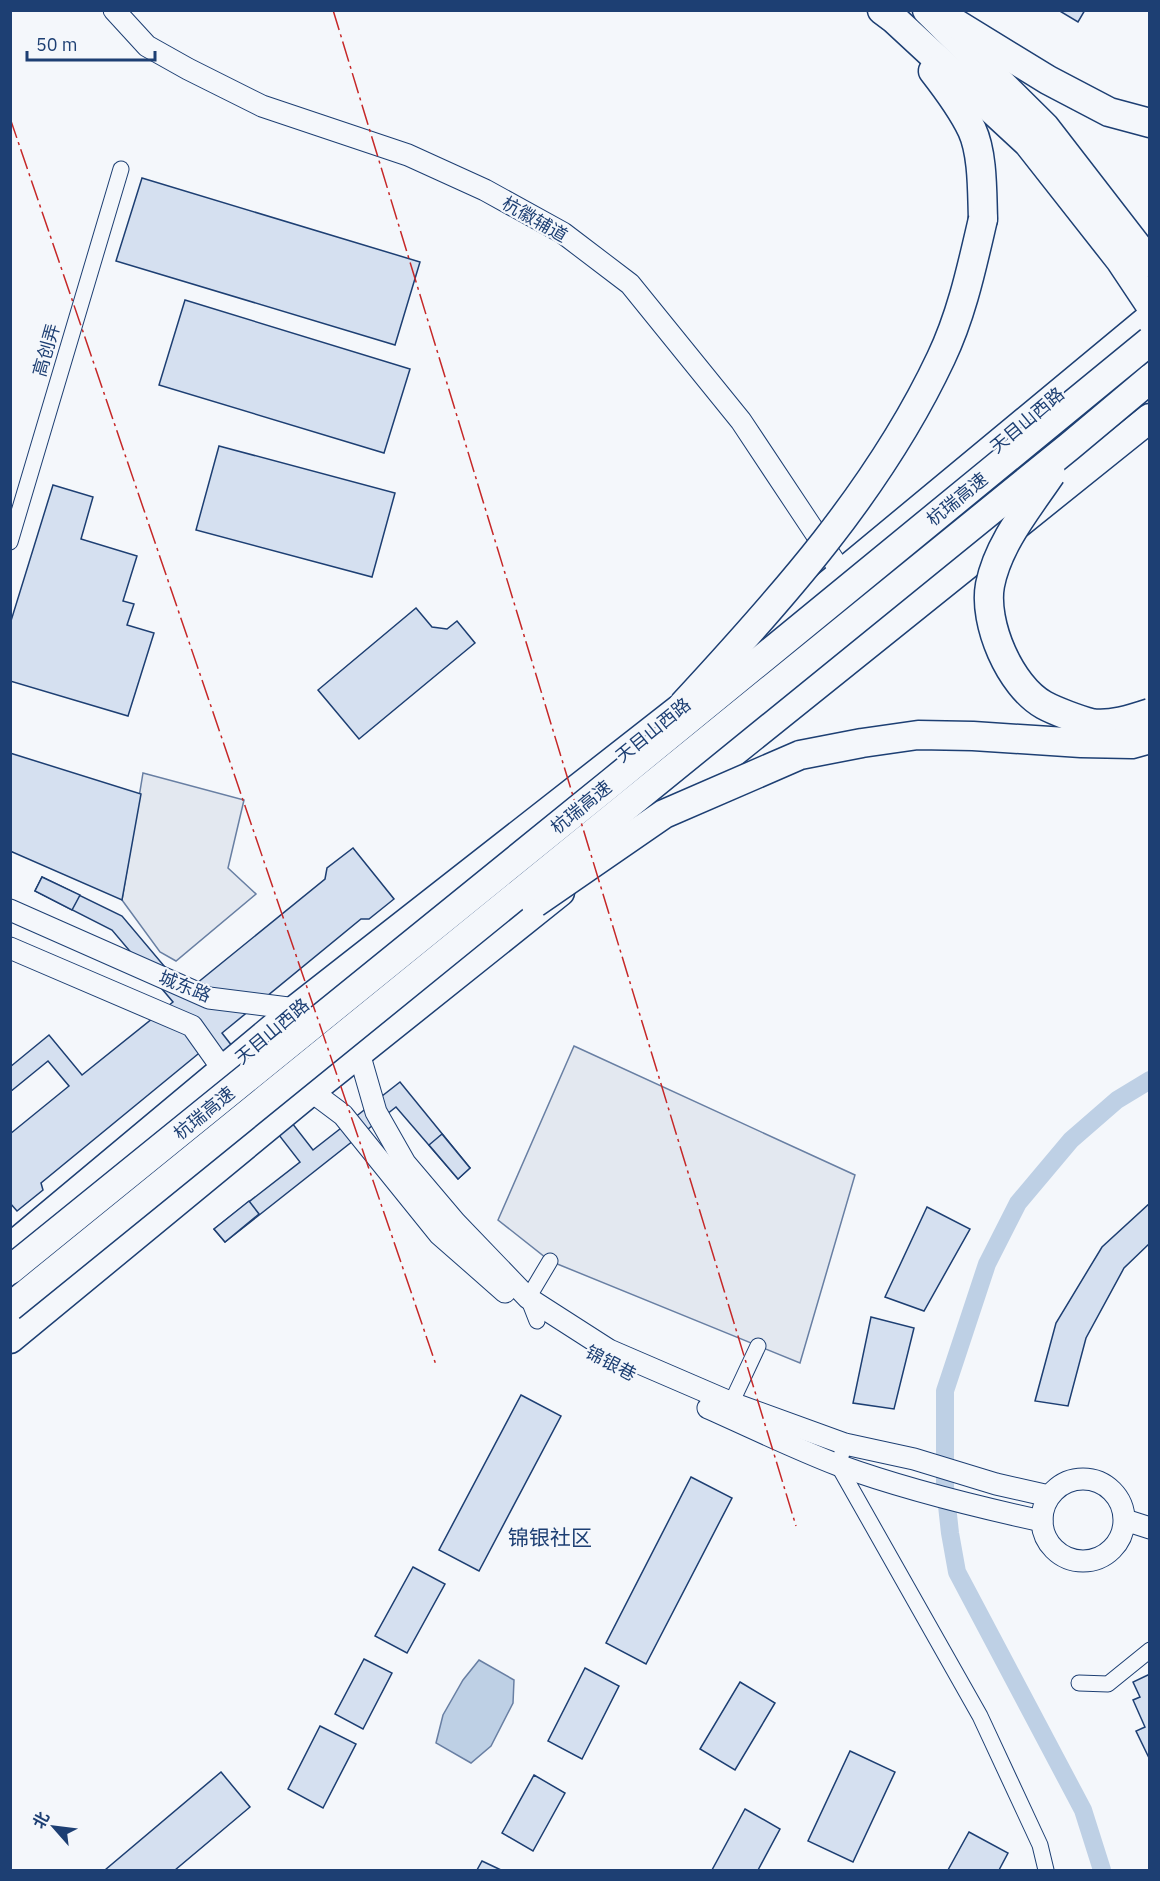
<svg xmlns="http://www.w3.org/2000/svg" width="1160" height="1881" font-family="'IBM Plex Sans','Noto Sans SC',sans-serif">
<rect width="100%" height="100%" fill="#f4f7fb"/>
<!-- parking -->
<g fill="#e3e8f0" stroke="#687fa3" stroke-width="1.5">
<path d="M 143,773 L 244,800 L 228,868 L 256,894 L 176,961 L 160,952 L 122,900 Z"/>
<path d="M 574,1046 L 855,1175 L 800,1363 L 550,1261 L 498,1220 Z"/>
</g>
<!-- water -->
<path fill="#bed0e5" stroke="#687fa3" stroke-width="1.5" d="M 479,1660 L 514,1680 L 513,1703 L 491,1746 L 471,1763 L 436,1743 L 443,1715 L 463,1680 Z"/>
<g fill="none" stroke-linecap="round" stroke-linejoin="round">
<!-- canal -->
<path stroke="#bed0e5" stroke-width="18" d="M 1102,1870 L 1083,1810 L 957,1572 L 950,1533 L 945,1487 L 945,1391 L 987,1264 L 1018,1203 L 1071,1140 L 1117,1100 L 1150,1080"/>
</g>
<!-- building -->
<g fill="#d5e0f0" stroke="#1d3f73" stroke-width="1.5">
<path d="M 1058,10 L 1085,10 L 1078,22 Z"/>
<path d="M 142,178 L 420,262 L 395,345 L 116,261 Z"/>
<path d="M 185,300 L 410,369 L 384,453 L 159,385 Z"/>
<path d="M 219,446 L 395,493 L 372,577 L 196,530 Z"/>
<path d="M 53,485 L 93,497 L 81,539 L 137,556 L 123,601 L 134,604 L 127,625 L 154,633 L 128,716 L 10,681 L 10,624 Z"/>
<path d="M 416,608 L 432,627 L 447,629 L 457,621 L 475,643 L 359,739 L 318,690 Z"/>
<path d="M 10,753 L 141,794 L 122,900 L 10,851 Z"/>
<path d="M 353,848 L 394,899 L 369,919 L 361,919 L 222,1033 L 313,1150 L 400,1082 L 470,1168 L 458,1179 L 396,1107 L 225,1242 L 214,1229 L 300,1162 L 209,1045 L 41,1183 L 43,1190 L 17,1211 L 10,1203 L 10,1134 L 69,1086 L 48,1061 L 10,1092 L 10,1067 L 49,1035 L 82,1075 L 173,1002 L 112,930 L 35,891 L 42,877 L 122,916 L 186,992 L 325,879 L 327,868 Z"/>
<path d="M 42,877 L 80,895 L 72,910 L 35,891 Z"/>
<path d="M 442,1134 L 470,1168 L 458,1179 L 429,1145 Z"/>
<path d="M 249,1201 L 259,1214 L 225,1242 L 214,1229 Z"/>
<path d="M 1150,1203 L 1150,1243 L 1124,1268 L 1086,1338 L 1068,1406 L 1035,1401 L 1056,1323 L 1102,1247 Z"/>
<path d="M 927,1207 L 970,1229 L 924,1311 L 885,1297 Z"/>
<path d="M 871,1317 L 914,1328 L 894,1409 L 853,1403 Z"/>
<path d="M 521,1395 L 561,1416 L 479,1571 L 439,1550 Z"/>
<path d="M 691,1477 L 732,1498 L 646,1664 L 606,1643 Z"/>
<path d="M 413,1567 L 445,1584 L 407,1653 L 375,1636 Z"/>
<path d="M 364,1659 L 392,1673 L 363,1729 L 335,1714 Z"/>
<path d="M 585,1668 L 619,1686 L 582,1759 L 548,1741 Z"/>
<path d="M 1150,1674 L 1150,1760 L 1136,1731 L 1145,1727 L 1133,1700 L 1140,1697 L 1133,1682 Z"/>
<path d="M 740,1682 L 775,1703 L 735,1770 L 700,1749 Z"/>
<path d="M 320,1726 L 356,1744 L 323,1808 L 288,1789 Z"/>
<path d="M 850,1751 L 895,1772 L 853,1862 L 808,1841 Z"/>
<path d="M 221,1772 L 250,1807 L 175,1870 L 105,1870 Z"/>
<path d="M 534,1775 L 565,1793 L 533,1851 L 502,1833 Z"/>
<path d="M 745,1809 L 780,1829 L 758,1870 L 712,1870 Z"/>
<path d="M 969,1832 L 1008,1853 L 999,1870 L 948,1870 Z"/>
<path d="M 482,1861 L 501,1870 L 477,1870 Z"/>
</g>
<g fill="none" stroke-linecap="round" stroke-linejoin="round">
<!-- street casing -->
<g stroke="#1d3f73" stroke-width="17">
<g id="street">
<path d="M 10,542 L 121,169"/>
<path d="M 537,1321 L 528,1298 L 550,1261"/>
<path d="M 728,1410 L 758,1346"/>
<path d="M 845,1444 L 838,1465 L 980,1716 L 1040,1845 L 1046,1870"/>
<path d="M 1079,1683 L 1108,1684 L 1150,1650"/>
</g>
</g>
<!-- secondary casing -->
<g stroke="#1d3f73" stroke-width="23">
<g id="secondary">
<path d="M 114,10 L 147,46 L 188,69 L 262,106 L 408,155 L 485,190 L 563,233 L 630,284 L 741,421 L 842,573"/>
<path d="M 10,910 L 209,998 L 296,1009 L 304,1015"/>
<path d="M 10,948 L 192,1026 L 224,1071 L 237,1074"/>
<path d="M 349,1046 L 359,1053 L 376,1112 L 405,1163 L 455,1222 L 528,1298 L 609,1350 L 732,1403 L 845,1444 L 914,1459 L 996,1484 L 1049,1496"/>
<path d="M 299,1088 L 311,1091 L 343,1115 L 439,1234 L 505,1292"/>
<path d="M 708,1408 C 751,1427 794,1448 838,1465 C 904,1489 973,1506 1042,1521"/>
<circle cx="1083" cy="1520" r="41"/>
<path d="M 1125,1520 L 1150,1528"/>
</g>
</g>
<!-- highway casing -->
<g stroke="#1d3f73" stroke-width="31">
<g id="highway">
<path d="M 882,10 L 894,19 L 1028,143 L 1120,260 L 1150,305"/>
<path d="M 927,10 L 1045,127 L 1150,263"/>
<path d="M 955,23 L 1048,80 L 1109,112 L 1150,123"/>
<path d="M 933,71 C 947,89 962,109 972,130 C 983,154 982,192 983,219"/>
<path d="M 729,667 L 1150,318"/>
<path d="M 659,812 L 1150,418"/>
<path d="M 10,1248 L 296,1009 L 687,703"/>
<path d="M 10,1339 L 311,1091 L 560,892"/>
</g>
</g>
<!-- street -->
<use href="#street" stroke="#f4f7fb" stroke-width="15"/>
<!-- secondary -->
<use href="#secondary" stroke="#f4f7fb" stroke-width="21"/>
<!-- highway -->
<use href="#highway" stroke="#f4f7fb" stroke-width="28"/>
<!-- highway-bridge casing -->
<g stroke="#1d3f73" stroke-width="31" stroke-linecap="butt">
<g id="highway-bridge">
<path d="M 1051,474 C 1028,508 998,544 990,585 C 983,623 1010,686 1044,705 C 1055,711 1079,720 1091,723 C 1110,726 1132,719 1150,713"/>
<path d="M 683,705 C 781,599 879,490 941,358 C 962,314 972,266 983,219"/>
<path d="M 535,903 L 664,814 L 800,755 L 862,743 L 918,735 L 973,736 L 1081,743 L 1132,744 L 1150,739"/>
<path d="M 10,1270 L 612,782 L 1150,341"/>
<path d="M 10,1307 L 1070,446 L 1150,379"/>
</g>
</g>
<!-- highway-bridge -->
<use href="#highway-bridge" stroke="#f4f7fb" stroke-width="28"/>
<!-- power -->
<g stroke="#c62828" stroke-width="1.5" stroke-dasharray="21 4.5 3 4.5" stroke-linecap="butt">
<path d="M 333,10 L 796,1526"/>
<path d="M 10,118 L 436,1365"/>
</g>
</g>
<g text-anchor="middle" dominant-baseline="central" stroke-width="4.5" stroke-linejoin="round" paint-order="stroke">
<!-- street labels -->
<g font-size="18" fill="#1d3f73" stroke="#f4f7fb">
<text transform="translate(535 219) rotate(30)">杭徽辅道</text>
<text transform="translate(46 350) rotate(-74)">高创弄</text>
<text transform="translate(1027 420) rotate(-40)">天目山西路</text>
<text transform="translate(957 499) rotate(-39)">杭瑞高速</text>
<text transform="translate(653 730) rotate(-39)">天目山西路</text>
<text transform="translate(581 807) rotate(-39)">杭瑞高速</text>
<text transform="translate(185 986) rotate(22)">城东路</text>
<text transform="translate(272 1031) rotate(-40)">天目山西路</text>
<text transform="translate(204 1113) rotate(-39)">杭瑞高速</text>
<text transform="translate(611 1363) rotate(28)">锦银巷</text>
</g>
<!-- quarter labels -->
<g font-size="21" fill="#1d3f73" stroke="#f4f7fb">
<text x="550" y="1537">锦银社区</text>
</g>
</g>
<!-- border -->
<rect width="1160" height="1881" fill="none" stroke="#1d3f73" stroke-width="24"/>
<!-- north arrow -->
<g transform="translate(54 1827) rotate(298)" stroke="#f4f7fb" stroke-width="4.5" paint-order="stroke">
<path d="M0-4.5L10 22L0 15L-10 22Z" fill="#1d3f73"/>
<text y="-9" font-size="16" font-weight="bold" text-anchor="middle" fill="#1d3f73">北</text>
</g>
<!-- scale -->
<path d="M27 51v9h128v-9" fill="none" stroke="#1d3f73" stroke-width="3"/>
<text x="36" y="51" font-size="18" fill="#1d3f73" stroke="#f4f7fb" stroke-width="4.5" paint-order="stroke">50 m</text>
</svg>
